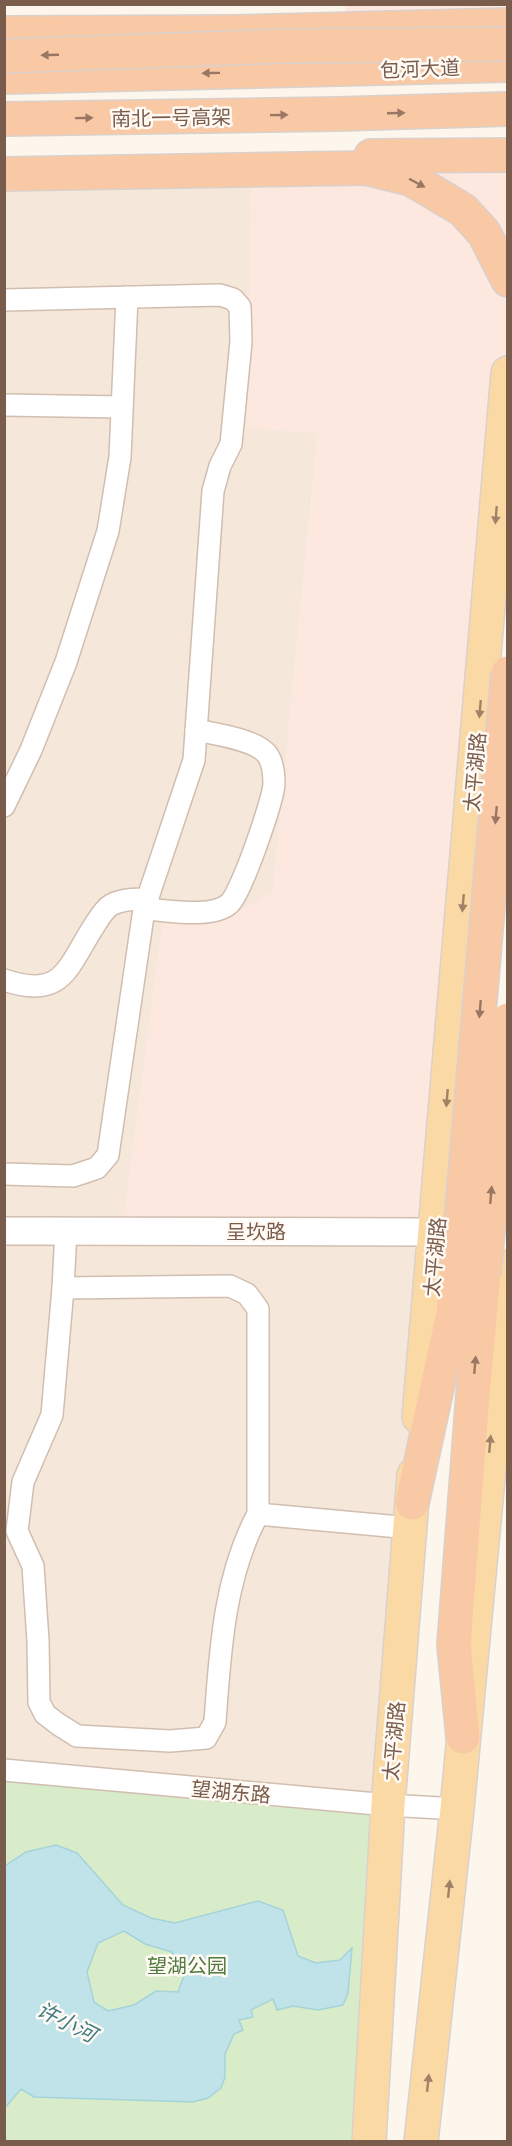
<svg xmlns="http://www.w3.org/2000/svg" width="512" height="2146" font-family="'Exo 2','Noto Sans SC',sans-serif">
<rect width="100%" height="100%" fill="#fdf6ec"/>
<!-- residential -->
<path fill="#f5e8da" d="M 252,157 L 248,428 L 318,432 L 273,893 L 219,923 L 163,918 L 436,1232 L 388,1805 L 5,1770 L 4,158 Z"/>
<!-- commercial -->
<g fill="#fde8e0">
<path d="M 345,5 L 507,5 L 507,25 L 345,29 Z"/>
<path d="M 507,155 L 507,373 L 436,1232 L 122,1231 L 163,918 L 219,923 L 273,892 L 318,433 L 247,428 L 252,157 Z"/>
</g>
<!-- green -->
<path fill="#d8ecc9" d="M 4,1770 L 388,1805 L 369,2141 L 5,2141 Z"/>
<!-- water -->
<path fill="#bfe3e8" stroke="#a5d3da" stroke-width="1.5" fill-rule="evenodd" d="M 56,1845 L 77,1853 L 123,1905 L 151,1918 L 175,1923 L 258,1901 L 283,1910 L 298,1956 L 316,1963 L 340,1960 L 352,1948 L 348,1993 L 343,2005 L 318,2010 L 293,2006 L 277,2010 L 273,1999 L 251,2010 L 253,2017 L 239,2020 L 243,2030 L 234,2034 L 225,2054 L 225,2077 L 221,2088 L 208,2098 L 193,2102 L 34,2097 L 21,2089 L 5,2108 L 5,1866 L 26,1852 ZM 124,1931 L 145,1944 L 172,1952 L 185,1973 L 178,1992 L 156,1991 L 134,2005 L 108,2011 L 94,2002 L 87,1972 L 98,1943 Z"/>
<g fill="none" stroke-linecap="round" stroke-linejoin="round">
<!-- minor casing -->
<g stroke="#d1beb0" stroke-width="24">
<g id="minor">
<path d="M 4,300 L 220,295 L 233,299 L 240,307 L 241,342 L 231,444 L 220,466 L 213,491 L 194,760 L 144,909 L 108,1155 L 97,1168 L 73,1176 L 4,1174"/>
<path d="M 4,405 L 122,407"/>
<path d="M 4,806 L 31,750 L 66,662 L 108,531 L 120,457 L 127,297"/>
<path d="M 144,909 C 167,910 211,919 229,904 C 241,894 273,801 274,784 C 274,774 273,761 266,753 C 253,739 214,734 196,730"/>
<path d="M 4,980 C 63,1000 67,968 94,926 C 98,920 104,909 111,905 C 122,899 136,899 148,899"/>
<path d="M 63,1288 L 66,1231"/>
<path d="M 258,1514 C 224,1577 220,1652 215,1722 L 206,1738 L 170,1741 L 77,1736 L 58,1724 L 45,1714 L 39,1702 L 38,1641 L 33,1566 L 17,1531 L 23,1482 L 52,1415 L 63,1288 L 230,1286 L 247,1294 L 258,1309 L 258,1514 L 410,1528"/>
<path d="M 4,1770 L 388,1805 L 457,1809"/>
</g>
</g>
<!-- tertiary casing -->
<g stroke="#d1beb0" stroke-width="30">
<path id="tertiary" d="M 4,1231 L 436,1232 L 508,1238"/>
</g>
<!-- primary casing -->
<g stroke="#dad1cd" stroke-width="36">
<g id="primary">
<path d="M 419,1417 L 508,373"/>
<path d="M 369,2142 L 388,1805 L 414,1475"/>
<path d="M 421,2142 L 457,1809 L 508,1265"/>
</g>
</g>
<!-- trunk casing -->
<g stroke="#dad1cd" stroke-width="36">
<g id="trunk">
<path d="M 4,33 L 236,32 L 508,25"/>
<path d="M 4,77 L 508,65"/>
<path d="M 4,119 L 338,114 L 508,109"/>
<path d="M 371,156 L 508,155"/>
<path d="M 4,174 L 366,168 L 411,179 L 463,210 L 484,233 L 508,280"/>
<path d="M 412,1503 L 453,1314 L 457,1270"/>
<path d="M 463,1737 L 454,1645 L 473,1394 L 484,1274"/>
</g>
</g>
<!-- minor -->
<use href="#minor" stroke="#fff" stroke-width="21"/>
<!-- tertiary -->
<use href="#tertiary" stroke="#fff" stroke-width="27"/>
<!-- primary -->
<use href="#primary" stroke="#fbd9a5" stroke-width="33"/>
<!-- trunk -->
<use href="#trunk" stroke="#f9c8a4" stroke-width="33"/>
<!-- trunk-bridge casing -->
<g stroke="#dad1cd" stroke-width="36" stroke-linecap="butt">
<g id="trunk-bridge">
<path d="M 4,56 L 283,46 L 508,44"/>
<path d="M 457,1270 L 508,673"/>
<path d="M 484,1274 L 508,1020"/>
</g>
</g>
<!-- trunk-bridge -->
<use href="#trunk-bridge" stroke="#f9c8a4" stroke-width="33"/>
</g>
<!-- one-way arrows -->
<defs><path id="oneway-solid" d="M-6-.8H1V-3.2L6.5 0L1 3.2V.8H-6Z" transform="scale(1.5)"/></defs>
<g fill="#9a7763">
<use href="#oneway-solid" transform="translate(50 55) rotate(178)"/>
<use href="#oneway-solid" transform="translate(211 73) rotate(179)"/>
<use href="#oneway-solid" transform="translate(396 113) rotate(-2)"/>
<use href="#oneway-solid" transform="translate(279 115) rotate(-1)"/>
<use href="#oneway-solid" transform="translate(84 118) rotate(-1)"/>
<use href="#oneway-solid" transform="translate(417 183) rotate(28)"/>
<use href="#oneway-solid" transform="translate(496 815) rotate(95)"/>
<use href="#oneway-solid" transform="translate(480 1009) rotate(95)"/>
<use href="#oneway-solid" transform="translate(491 1195) rotate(-85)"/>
<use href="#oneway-solid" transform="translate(475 1365) rotate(-85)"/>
</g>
<g fill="#a18267">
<use href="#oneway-solid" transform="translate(496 515) rotate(95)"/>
<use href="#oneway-solid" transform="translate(480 709) rotate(95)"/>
<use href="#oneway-solid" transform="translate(463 903) rotate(95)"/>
<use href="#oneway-solid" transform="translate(447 1098) rotate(95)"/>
<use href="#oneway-solid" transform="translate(490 1444) rotate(-85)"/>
<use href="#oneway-solid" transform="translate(449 1889) rotate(-84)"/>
<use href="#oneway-solid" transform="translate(428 2083) rotate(-84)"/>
</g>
<g text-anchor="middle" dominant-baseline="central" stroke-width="5" stroke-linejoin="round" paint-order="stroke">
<!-- street labels -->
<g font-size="20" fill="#7a5c4d" stroke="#fffaf3">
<text transform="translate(420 68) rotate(-2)">包河大道</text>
<text transform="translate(171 117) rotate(-1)">南北一号高架</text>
<text transform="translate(474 772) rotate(-85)">太平湖路</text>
<text x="256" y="1231">呈坎路</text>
<text transform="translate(434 1257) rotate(-85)">太平湖路</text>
<text transform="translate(393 1741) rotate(-85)">太平湖路</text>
<text transform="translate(231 1791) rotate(5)">望湖东路</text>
</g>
<!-- park labels -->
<g font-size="20" fill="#537a41" stroke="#fffaf3">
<text x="187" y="1965">望湖公园</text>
</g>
<!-- water labels -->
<g font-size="21" font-style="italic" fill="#437c86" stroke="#fffaf3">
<text transform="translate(67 2021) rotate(27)">许小河</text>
</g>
</g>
<!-- border -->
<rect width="512" height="2146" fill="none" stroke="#7a5c4d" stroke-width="12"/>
</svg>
